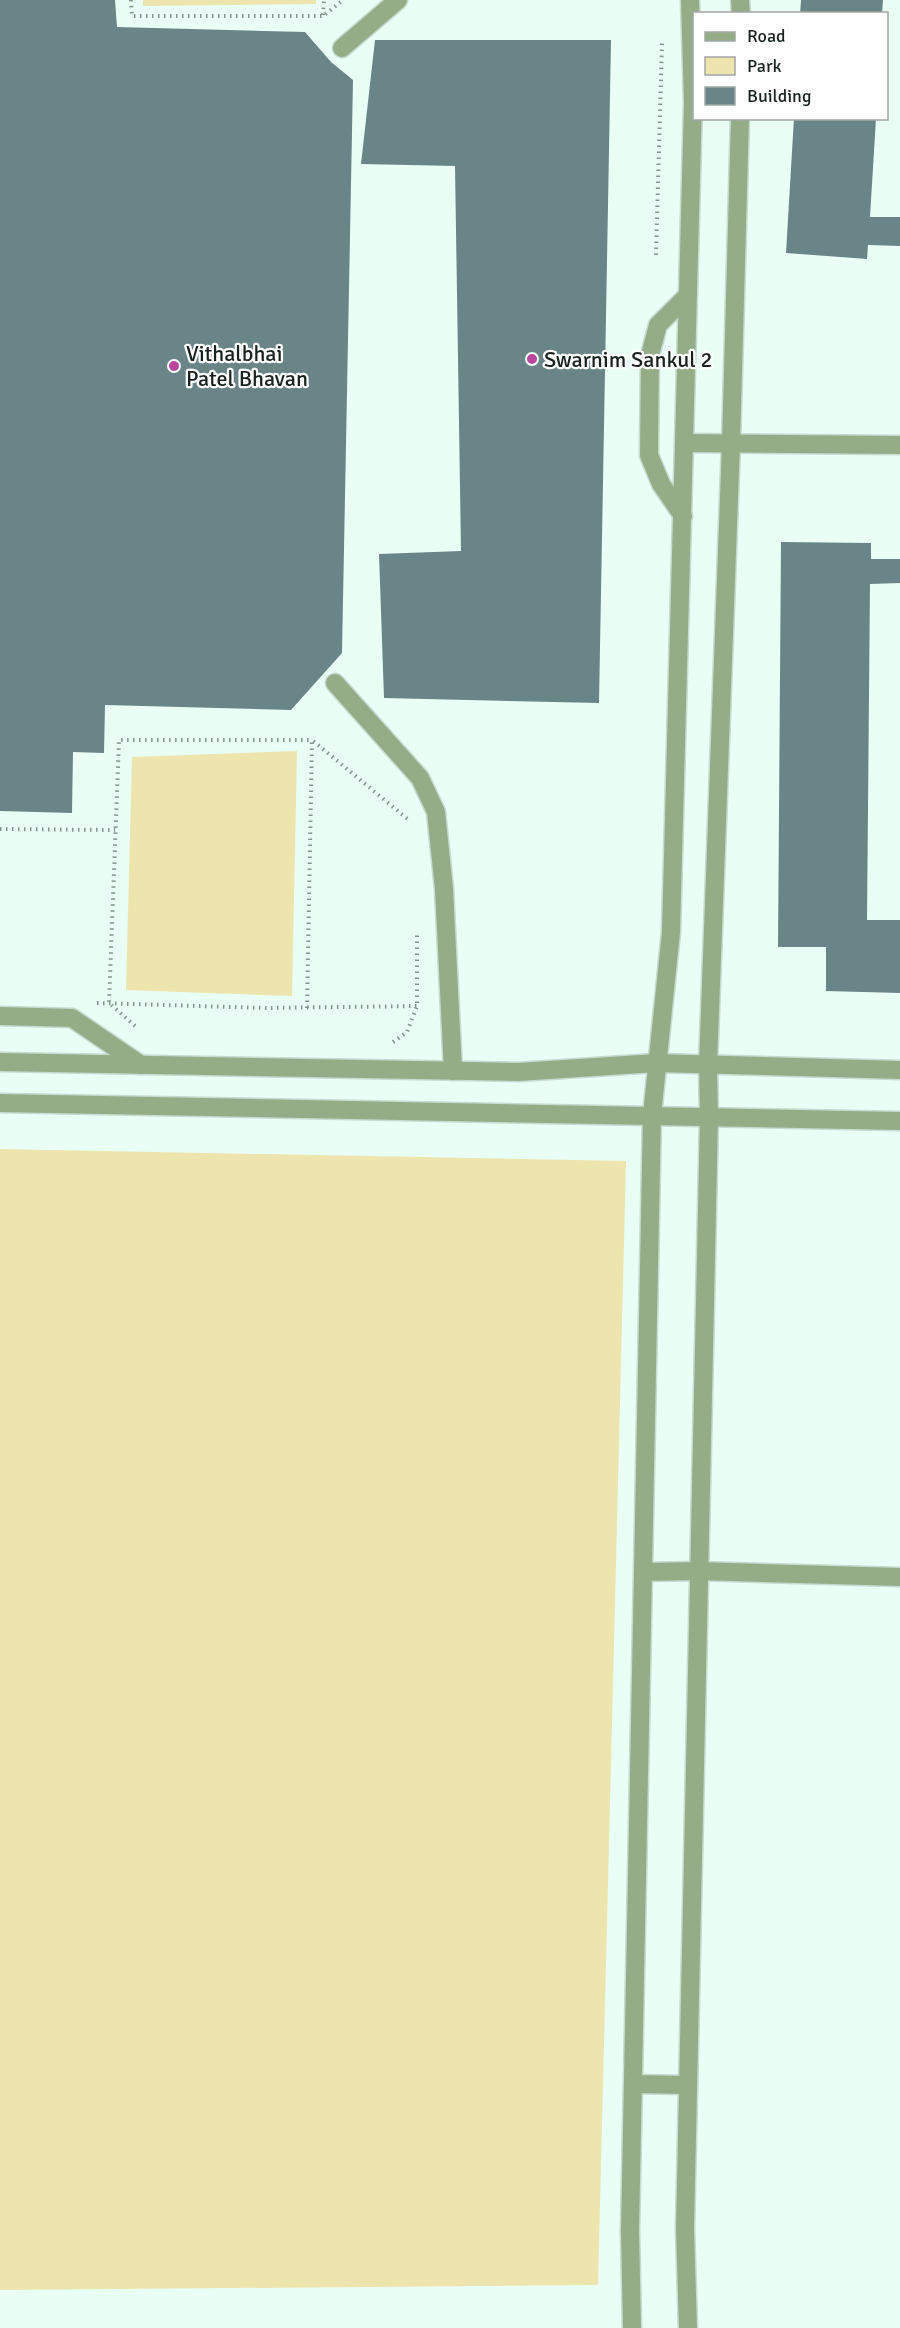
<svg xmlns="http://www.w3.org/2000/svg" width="900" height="2328" font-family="Signika,sans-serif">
<rect width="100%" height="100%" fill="#e9fef5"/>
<!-- green -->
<g fill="#ede4ae">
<path d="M 143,0 L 316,0 L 316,4 L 143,6 Z"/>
<path d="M 297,751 L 292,996 L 126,990 L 132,757 Z"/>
<path d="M 0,1149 L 626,1161 L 598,2285 L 0,2290 Z"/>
</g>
<!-- building -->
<g fill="#6a8587">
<path d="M 0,0 L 115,0 L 117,27 L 305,32 L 331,62 L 353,80 L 342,653 L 291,710 L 105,705 L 104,753 L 73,752 L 72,813 L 0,811 Z"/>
<path d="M 801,0 L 883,0 L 882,14 L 800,14 Z"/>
<path d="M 375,40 L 611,40 L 599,703 L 384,698 L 379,554 L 461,551 L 455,166 L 361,164 Z"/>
<path d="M 794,118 L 876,118 L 870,217 L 900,217 L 900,246 L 868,245 L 867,259 L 786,253 Z"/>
<path d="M 781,542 L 871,543 L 871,559 L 900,559 L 900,583 L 870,584 L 867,920 L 900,920 L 900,993 L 826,991 L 826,947 L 778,947 Z"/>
</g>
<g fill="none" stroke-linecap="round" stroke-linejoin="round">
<!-- minor casing -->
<g stroke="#c7dbd2" stroke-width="21">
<g id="minor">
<path d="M 740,0 L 741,14"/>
<path d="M 342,48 L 398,0"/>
<path d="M 685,443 L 900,445"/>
<path d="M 683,516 L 661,484 L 649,455 L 650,355 L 658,325 L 688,295"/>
<path d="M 335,683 L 420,778 L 436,812 L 444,889 L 453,1071"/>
<path d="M 0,1016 L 72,1018 L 141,1065"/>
<path d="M 0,1062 L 518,1072 L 656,1063 L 900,1070"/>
<path d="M 0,1103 L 900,1121"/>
<path d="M 645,1572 L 698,1571 L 900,1577"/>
<path d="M 634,2084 L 687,2085"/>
<path d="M 632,2328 L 630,2231 L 652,1115 L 671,932 L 693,103 L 690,0"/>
<path d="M 688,2328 L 685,2229 L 709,1117 L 708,1065 L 731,444 L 740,118"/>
</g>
</g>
<!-- path -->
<g stroke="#85958e" stroke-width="4" stroke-dasharray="1.5 4.5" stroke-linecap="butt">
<path d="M 131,0 L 132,16 L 323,16 L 343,0"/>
<path d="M 323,15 L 324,0"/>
<path d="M 656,255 L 662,43"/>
<path d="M 0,829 L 115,830"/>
<path d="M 97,1003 L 265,1008 L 417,1006"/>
<path d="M 307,1008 L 312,740 L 410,821"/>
<path d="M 135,1026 L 109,1003 L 119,740 L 312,740"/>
<path d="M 393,1042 L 407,1032 L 417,1006 L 417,935"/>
</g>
<!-- minor -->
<use href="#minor" stroke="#95ad87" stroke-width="18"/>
</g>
<!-- markers -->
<g fill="#ba46a0" stroke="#fff" stroke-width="2">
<circle cx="532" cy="359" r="6"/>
<circle cx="174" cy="366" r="6"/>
</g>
<g text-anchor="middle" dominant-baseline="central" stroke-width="4.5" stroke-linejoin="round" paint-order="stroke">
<!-- poi labels -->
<g font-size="22" fill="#17211d" stroke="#fff" text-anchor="start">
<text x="186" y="353">Vithalbhai<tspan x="186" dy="25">Patel Bhavan</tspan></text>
<text x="544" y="359">Swarnim Sankul 2</text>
</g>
</g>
<!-- legend -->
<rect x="693" y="12" width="195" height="108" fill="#ffffff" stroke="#a2a6a5" stroke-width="1.5"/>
<rect x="705" y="32" width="30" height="9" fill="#95ad87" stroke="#a2a6a5" stroke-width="1.5"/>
<text x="747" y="42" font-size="18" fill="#17211d">Road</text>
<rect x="705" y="57" width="30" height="18" fill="#ede4ae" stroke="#a2a6a5" stroke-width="1.5"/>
<text x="747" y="72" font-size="18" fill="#17211d">Park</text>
<rect x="705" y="87" width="30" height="18" fill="#6a8587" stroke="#a2a6a5" stroke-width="1.5"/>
<text x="747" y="102" font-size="18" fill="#17211d">Building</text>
</svg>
